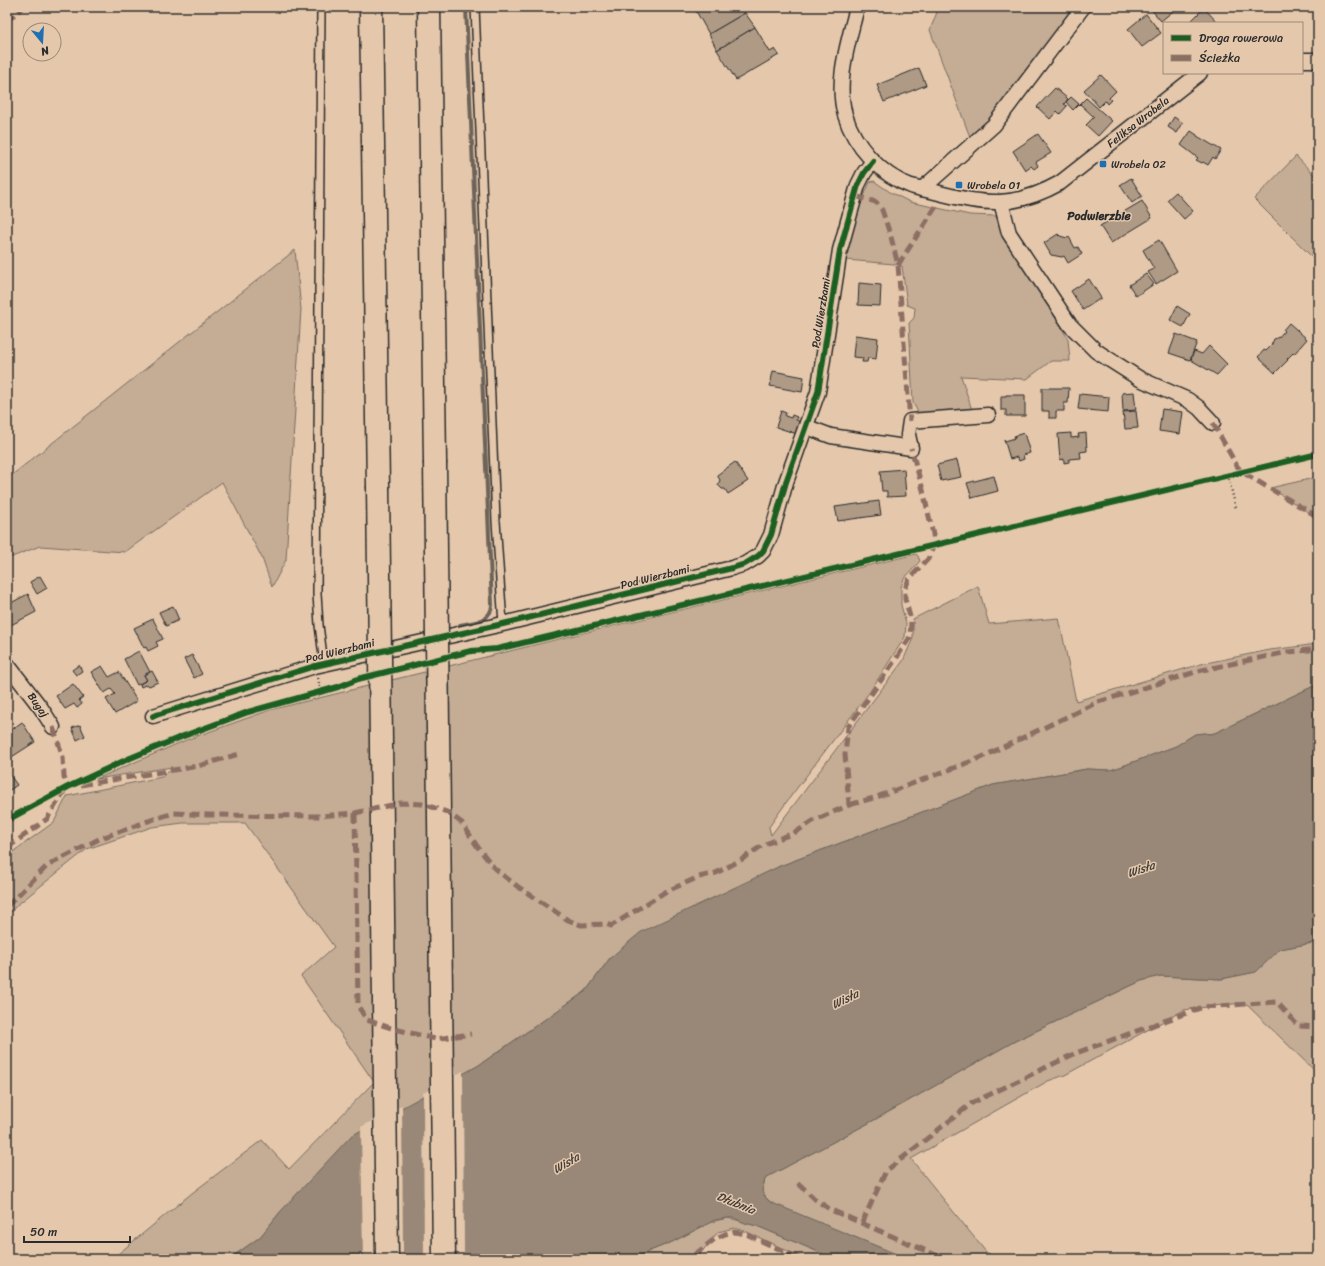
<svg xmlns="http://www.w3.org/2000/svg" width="1325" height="1266" font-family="Sriracha,sans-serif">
<rect width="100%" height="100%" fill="#e5c8ac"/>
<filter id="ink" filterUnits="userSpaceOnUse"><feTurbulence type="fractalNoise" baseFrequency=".025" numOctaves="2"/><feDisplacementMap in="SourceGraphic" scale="8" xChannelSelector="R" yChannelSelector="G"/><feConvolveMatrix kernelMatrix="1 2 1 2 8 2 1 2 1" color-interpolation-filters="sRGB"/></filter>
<g filter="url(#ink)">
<!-- green -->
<g fill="#c4ac95" stroke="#786c60">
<path d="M 939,7 L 1079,7 L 980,132 L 970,137 L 930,30 Z"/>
<path d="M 1296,156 L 1318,179 L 1318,263 L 1254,199 Z"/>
<path d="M 874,181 L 890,192 L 910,202 L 970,215 L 996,216 L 1001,227 L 1046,300 L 1068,339 L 1070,361 L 1051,361 L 1027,379 L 961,376 L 972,410 L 919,414 L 913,403 L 909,323 L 914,318 L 915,308 L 907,305 L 902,266 L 894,264 L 846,260 C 850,233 859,207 870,182 Z"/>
<path d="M 295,250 L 301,309 L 286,560 L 272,587 L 262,558 L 222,482 L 125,552 L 40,546 L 7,559 L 7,479 Z"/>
<path d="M 1318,477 L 1318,520 L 1313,515 L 1270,488 Z"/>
<path d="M 916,554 L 918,556 L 920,561 L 904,579 L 901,587 L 901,605 L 906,623 L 905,637 L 869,693 L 788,800 L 769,827 L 771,835 L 903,661 L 913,638 L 913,619 L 978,586 L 989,624 L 1059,618 L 1076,701 L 1201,664 L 1270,650 L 1318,644 L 1318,684 L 1215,733 L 1209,734 L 1205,733 L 1195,734 L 1176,746 L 1120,767 L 1111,770 L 1087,769 L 993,785 L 780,866 L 610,958 L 586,991 L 479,1065 L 281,1211 L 260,1237 L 229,1259 L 109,1259 L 118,1254 L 192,1193 L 262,1140 L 289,1169 L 374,1082 L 301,976 L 334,947 L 245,823 L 183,823 L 152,827 L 87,849 L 17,905 L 7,916 L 7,856 L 54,822 L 67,796 L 162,777 L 172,767 L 96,779 L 186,740 L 270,710 L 579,634 Z"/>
<path d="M 1318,942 L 1318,1074 L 1245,1003 L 1222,1005 L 1184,1010 L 1065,1075 L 1048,1081 L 911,1159 L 986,1252 L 998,1259 L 908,1259 L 775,1205 C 769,1201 765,1198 762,1191 L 765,1179 L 769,1176 L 867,1124 L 1015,1041 L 1141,981 L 1160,976 L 1221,979 L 1255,972 L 1280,949 Z"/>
<path d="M 727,1218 C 737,1219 747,1224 757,1226 L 835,1259 L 805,1259 L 747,1232 L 734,1228 L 718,1232 L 700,1254 L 702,1259 L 630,1259 L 672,1242 L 711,1222 Z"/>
</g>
<!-- water -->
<path fill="#987" stroke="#6d6359" d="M 1318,684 L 1318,942 L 1280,949 L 1256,972 L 1221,979 L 1160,976 L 1141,981 L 1015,1041 L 867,1124 L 769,1176 L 765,1179 L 762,1191 L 765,1197 L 770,1202 L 908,1259 L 835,1259 L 757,1226 L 745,1223 L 734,1218 L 727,1218 L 715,1220 L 672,1242 L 630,1259 L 229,1259 L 260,1237 L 281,1211 L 351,1136 L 479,1065 L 586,991 L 610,958 L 641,932 L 780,866 L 993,785 L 1087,769 L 1110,770 L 1120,767 L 1176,746 L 1195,734 L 1205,733 L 1209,734 L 1215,733 Z"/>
<!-- pier -->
<g fill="#e5c8ac">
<path d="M 463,1071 L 464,1259 L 424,1259 L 423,1093 Z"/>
<path d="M 402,1105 L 403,1259 L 363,1259 L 361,1127 Z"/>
</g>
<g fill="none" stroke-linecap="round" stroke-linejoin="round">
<!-- stream -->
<path stroke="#6d6359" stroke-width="4" d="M 460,625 C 473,622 491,622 492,605 L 466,7"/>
</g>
<!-- building -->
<g fill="#af9a86" stroke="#2b2b2b">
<path d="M 703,7 L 742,7 L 745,13 L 709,34 L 696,11 Z"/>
<path d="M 1151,7 L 1178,7 L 1161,21 L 1150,8 Z"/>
<path d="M 1204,8 L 1218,23 L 1195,23 L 1192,20 Z"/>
<path d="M 745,13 L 755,27 L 717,50 L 709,34 Z"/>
<path d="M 1146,14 L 1161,33 L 1142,47 L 1128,29 Z"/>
<path d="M 755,27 L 770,52 L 775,49 L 779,55 L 736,80 L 717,50 Z"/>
<path d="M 919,68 L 926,85 L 884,102 L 877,85 Z"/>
<path d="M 1101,75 L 1116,91 L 1109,98 L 1111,100 L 1107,104 L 1105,101 L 1099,107 L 1084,90 Z"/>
<path d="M 1055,88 L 1068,99 L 1064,104 L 1067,106 L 1060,114 L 1057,111 L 1050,119 L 1037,107 Z"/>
<path d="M 1071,97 L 1079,104 L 1073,110 L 1066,102 Z"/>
<path d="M 1086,98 L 1112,121 L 1098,136 L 1086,125 L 1094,117 L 1080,104 Z"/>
<path d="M 1174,117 L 1183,123 L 1177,133 L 1168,127 Z"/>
<path d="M 1191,131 L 1197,135 L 1197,136 L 1221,150 L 1215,159 L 1213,157 L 1208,165 L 1203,162 L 1202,163 L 1196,160 L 1198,158 L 1181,145 Z"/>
<path d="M 1038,134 L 1051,153 L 1036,162 L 1038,166 L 1034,169 L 1031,166 L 1025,170 L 1013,151 Z"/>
<path d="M 1131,178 L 1142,196 L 1132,203 L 1120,185 Z"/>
<path d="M 1176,192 L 1193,211 L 1184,219 L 1167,200 Z"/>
<path d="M 1142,201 L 1152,218 L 1111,243 L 1100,226 Z"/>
<path d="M 1058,234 L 1060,236 L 1067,238 L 1069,237 L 1075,248 L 1078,247 L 1082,254 L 1068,263 L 1064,256 L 1062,257 L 1051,255 L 1044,243 Z"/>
<path d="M 1159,240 L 1177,271 L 1156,284 L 1148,272 L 1154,269 L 1143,250 Z"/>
<path d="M 1146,274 L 1154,284 L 1136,296 L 1129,285 Z"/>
<path d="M 1089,279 L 1101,298 L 1083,310 L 1071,291 Z"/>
<path d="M 859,283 L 881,285 L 880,306 L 858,305 Z"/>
<path d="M 1177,306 L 1190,314 L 1183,327 L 1170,320 Z"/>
<path d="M 1289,323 L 1307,339 L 1294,354 L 1293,353 L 1287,359 L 1288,360 L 1275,373 L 1258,357 L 1264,350 L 1266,351 L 1271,346 L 1274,339 L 1279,337 L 1284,331 L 1283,330 Z"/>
<path d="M 1176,334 L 1197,342 L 1190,360 L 1169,353 Z"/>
<path d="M 855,335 L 878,338 L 876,359 L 868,358 L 867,362 L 862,362 L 863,358 L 853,357 Z"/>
<path d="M 1209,346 L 1227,364 L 1217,375 L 1191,360 L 1194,351 L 1202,354 Z"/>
<path d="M 773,371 L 804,377 L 802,392 L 770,386 Z"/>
<path d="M 1042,388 L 1069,388 L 1068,403 L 1064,403 L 1064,411 L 1056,411 L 1056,418 L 1049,418 L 1049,411 L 1042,411 Z"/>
<path d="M 1134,392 L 1136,410 L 1123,411 L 1122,393 Z"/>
<path d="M 1080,394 L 1109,397 L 1108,412 L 1078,409 Z"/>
<path d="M 1006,395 L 1025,395 L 1025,416 L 1006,416 L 1006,410 L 1001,410 L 1001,396 L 1006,396 Z"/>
<path d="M 1162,409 L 1183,412 L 1180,434 L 1159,431 Z"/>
<path d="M 781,411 L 786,413 L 785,416 L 791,418 L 792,415 L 797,417 L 796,420 L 801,422 L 797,434 L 776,427 Z"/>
<path d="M 1136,411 L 1138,428 L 1125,429 L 1123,412 Z"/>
<path d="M 1024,433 L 1030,453 L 1023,455 L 1024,459 L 1019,461 L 1017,457 L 1010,459 L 1004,439 L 1005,441 L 1015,438 L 1014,436 Z"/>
<path d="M 1071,433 L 1071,438 L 1079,437 L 1078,434 L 1086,433 L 1087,451 L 1080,452 L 1081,458 L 1069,459 L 1069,462 L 1064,463 L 1064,459 L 1060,460 L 1058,434 Z"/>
<path d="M 957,460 L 961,477 L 941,481 L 937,465 Z"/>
<path d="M 735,462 L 748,481 L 728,494 L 725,489 L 722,489 L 718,485 L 720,480 L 717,475 Z"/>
<path d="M 904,469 L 906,496 L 887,497 L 887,491 L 882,491 L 880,471 Z"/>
<path d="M 994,476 L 998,491 L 972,498 L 967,483 Z"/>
<path d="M 879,501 L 881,515 L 838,521 L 835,507 Z"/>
<path d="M 40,576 L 47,588 L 37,594 L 30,582 Z"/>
<path d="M 28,594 L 36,612 L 7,627 L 7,605 Z"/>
<path d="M 173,606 L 179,620 L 166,626 L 159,612 Z"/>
<path d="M 153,619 L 163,639 L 156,642 L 158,646 L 148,651 L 146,647 L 144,648 L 134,628 Z"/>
<path d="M 139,651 L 150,672 L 144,675 L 147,680 L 137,685 L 124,659 Z"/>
<path d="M 192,655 L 202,674 L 194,678 L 184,659 Z"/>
<path d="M 79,665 L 82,671 L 76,675 L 72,670 Z"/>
<path d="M 102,666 L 109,677 L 119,672 L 137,701 L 115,714 L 106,699 L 115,694 L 111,689 L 104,693 L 91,672 Z"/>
<path d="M 152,671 L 158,682 L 149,686 L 147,684 L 141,687 L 140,684 L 147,680 L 144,675 Z"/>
<path d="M 73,684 L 83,697 L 79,700 L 82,704 L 77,708 L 74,704 L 65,709 L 56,696 Z"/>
<path d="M 22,722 L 35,742 L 7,760 L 7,733 Z"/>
<path d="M 80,725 L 85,736 L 77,740 L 72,728 Z"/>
<path d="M 9,774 L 17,785 L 7,792 L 7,776 Z"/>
</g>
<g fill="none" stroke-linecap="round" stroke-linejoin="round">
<!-- lane casing -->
<g stroke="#2b2b2b" stroke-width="10">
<g id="lane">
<path d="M 321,7 L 317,594 L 319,625 L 324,664"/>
<path d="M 475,7 L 496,521 L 503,624"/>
</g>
</g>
<!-- street casing -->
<g stroke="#2b2b2b" stroke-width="17">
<g id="street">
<path d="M 857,7 C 849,41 835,80 845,115 C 854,145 880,175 911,186 C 921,189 932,191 943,194 C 962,199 980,203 1000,202 C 1022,201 1042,193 1060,183 L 1200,73"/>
<path d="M 1302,60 L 1318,60"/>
<path d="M 922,189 L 994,125 L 1083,7"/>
<path d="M 1001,202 L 1009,233 L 1070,325 L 1096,351 L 1140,379 L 1188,400 L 1199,408 L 1213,423"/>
<path d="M 807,427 L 831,436 L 911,448 L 908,435 L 910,421 L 988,415"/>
<path d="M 7,664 L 41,708 L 53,727"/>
<path d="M 153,716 L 315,666 L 503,624 L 732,568 L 745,564 L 758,556 L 763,551 L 771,535 L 786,482 L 818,392 L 840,250 L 858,185 L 864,173 L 873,161"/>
</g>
</g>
<!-- highway casing -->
<g stroke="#2b2b2b" stroke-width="25">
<g id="highway">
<path d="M 371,7 L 378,486"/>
<path d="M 429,7 L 435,462"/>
</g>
</g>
<!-- path -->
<g stroke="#2b2b2b" stroke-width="2.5" stroke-dasharray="1 3" stroke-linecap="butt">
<path d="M 1228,475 L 1236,509"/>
<path d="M 318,678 L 320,687"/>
</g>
<!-- lane -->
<use href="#lane" stroke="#e5c8ac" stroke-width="7"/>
<!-- street -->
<use href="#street" stroke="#e5c8ac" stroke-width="14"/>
<!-- highway -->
<use href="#highway" stroke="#e5c8ac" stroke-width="22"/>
<!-- highway-bridge casing -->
<g stroke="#2b2b2b" stroke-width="25" stroke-linecap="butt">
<g id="highway-bridge">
<path d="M 435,462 L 444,1259"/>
<path d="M 378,486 L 387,1259"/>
</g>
</g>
<!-- highway-bridge -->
<use href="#highway-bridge" stroke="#e5c8ac" stroke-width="22"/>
<!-- quiet -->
<g stroke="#8d6e63" stroke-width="5" stroke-dasharray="10 5" stroke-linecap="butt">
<path d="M 7,21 L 23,7"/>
<path d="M 855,196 L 876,202 L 882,210 L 891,237 L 898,265 L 910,421"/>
<path d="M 898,265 L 937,205"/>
<path d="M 1213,423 L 1237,466 L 1242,472 L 1318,517"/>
<path d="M 53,727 L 63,757 L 64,777 L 68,787"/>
<path d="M 81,785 L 198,766 L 239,754"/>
<path d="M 849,805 L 877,797 L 980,758 L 1098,702 L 1202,670 L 1288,652 L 1318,649"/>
<path d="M 355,813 L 358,1006 L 367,1020 L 391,1028 L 435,1039 L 471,1034"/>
<path d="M 7,848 L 47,819 L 65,790"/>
<path d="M 7,906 L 47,866 L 99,839 L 154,819 L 174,813 L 209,815 L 320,816 L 355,813 L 401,803 L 423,804 L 447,812 L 462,823 L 477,846 L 495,869 L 517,886 L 568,920 L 581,925 L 607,924 L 611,926 L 665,892 L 699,877 L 716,873 L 741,860 L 763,845 L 796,832 L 813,821 L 849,805 L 845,754 L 848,727 L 896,659 L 910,637 L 911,620 L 905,599 L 905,589 L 909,579 L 928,559 L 934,545 L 933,534 L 923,490 L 911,448"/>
<path d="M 798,1183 L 816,1200 L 831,1210 L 945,1259"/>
<path d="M 862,1223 L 886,1171 L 972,1103 L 1076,1053 L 1203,1007 L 1277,1002 L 1298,1026 L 1318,1027"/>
<path d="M 680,1259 L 694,1255 L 716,1238 L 725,1234 L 734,1232 L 746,1234 L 801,1259"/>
</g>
<!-- cycleway casing -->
<g stroke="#e5c8ac" stroke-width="8">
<g id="cycleway">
<path d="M 153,716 L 315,666 L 503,624 L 732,568 L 745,564 L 758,556 L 763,551 L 771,535 L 786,482 L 818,392 L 840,250 L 858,185 L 864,173 L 873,161"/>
<path d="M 7,820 L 68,787 L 128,759 L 181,737 L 248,712 L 338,687 L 358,679 L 471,651 L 497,649 L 1318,454"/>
</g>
</g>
<!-- cycleway -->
<use href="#cycleway" stroke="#1b5e20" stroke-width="6"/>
</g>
</g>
<!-- markers -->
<g fill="#1f6fb2" stroke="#e5c8ac" stroke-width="1.5">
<rect x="1099" y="160" width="8" height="8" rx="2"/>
<rect x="955" y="181" width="8" height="8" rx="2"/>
</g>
<g text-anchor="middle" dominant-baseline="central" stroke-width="3" stroke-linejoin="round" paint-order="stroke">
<!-- street labels -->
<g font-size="11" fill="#2b2b2b" stroke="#e5c8ac">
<text transform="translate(1138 122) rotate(-38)">Feliksa Wrobela</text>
<text transform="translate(821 313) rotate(-81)">Pod Wierzbami</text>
<text transform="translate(655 577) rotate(-14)">Pod Wierzbami</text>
<text transform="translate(340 651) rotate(-14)">Pod Wierzbami</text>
<text transform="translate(38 705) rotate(55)">Bugaj</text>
</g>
<!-- poi labels -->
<g font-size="11" fill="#2b2b2b" stroke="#e5c8ac" text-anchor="start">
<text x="1111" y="164">Wrobela 02</text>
<text x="967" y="185">Wrobela 01</text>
</g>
<!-- neighbourhood labels -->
<g font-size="12" font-weight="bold" fill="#2b2b2b" stroke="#e5c8ac">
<text x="1099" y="216">Podwierzbie</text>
</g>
<!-- water labels -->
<g font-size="12" font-style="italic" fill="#413e3a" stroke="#e5c8ac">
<text transform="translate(1141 869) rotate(-18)">Wisła</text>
<text transform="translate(845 999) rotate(-27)">Wisła</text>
<text transform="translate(566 1163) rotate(-31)">Wisła</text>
<text transform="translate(736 1203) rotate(22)">Dłubnia</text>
</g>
</g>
<!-- margin -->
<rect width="1325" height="1266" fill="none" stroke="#e5c8ac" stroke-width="24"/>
<rect x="12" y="12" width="1301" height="1242" fill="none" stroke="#2b2b2b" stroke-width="1.5" filter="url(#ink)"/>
<!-- legend -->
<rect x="1163" y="22" width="140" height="52" fill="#e5c8ac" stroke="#9b8978"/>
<rect x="1171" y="35" width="20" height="6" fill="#1b5e20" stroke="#9b8978"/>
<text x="1199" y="42" font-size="12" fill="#2b2b2b">Droga rowerowa</text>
<rect x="1171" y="55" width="20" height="6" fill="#8d6e63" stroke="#9b8978"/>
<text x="1199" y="62" font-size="12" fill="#2b2b2b">Ścieżka</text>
<!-- north arrow -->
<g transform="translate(42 42) rotate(162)"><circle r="19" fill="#e5c8ac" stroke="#9b8978"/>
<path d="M0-3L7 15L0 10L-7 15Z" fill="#1f6fb2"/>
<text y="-6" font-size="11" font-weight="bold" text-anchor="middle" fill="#2b2b2b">N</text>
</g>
<!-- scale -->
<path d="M24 1236v6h106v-6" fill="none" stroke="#2b2b2b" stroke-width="2"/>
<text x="30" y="1236" font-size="12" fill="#2b2b2b" stroke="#e5c8ac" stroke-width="3" paint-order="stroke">50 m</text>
</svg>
